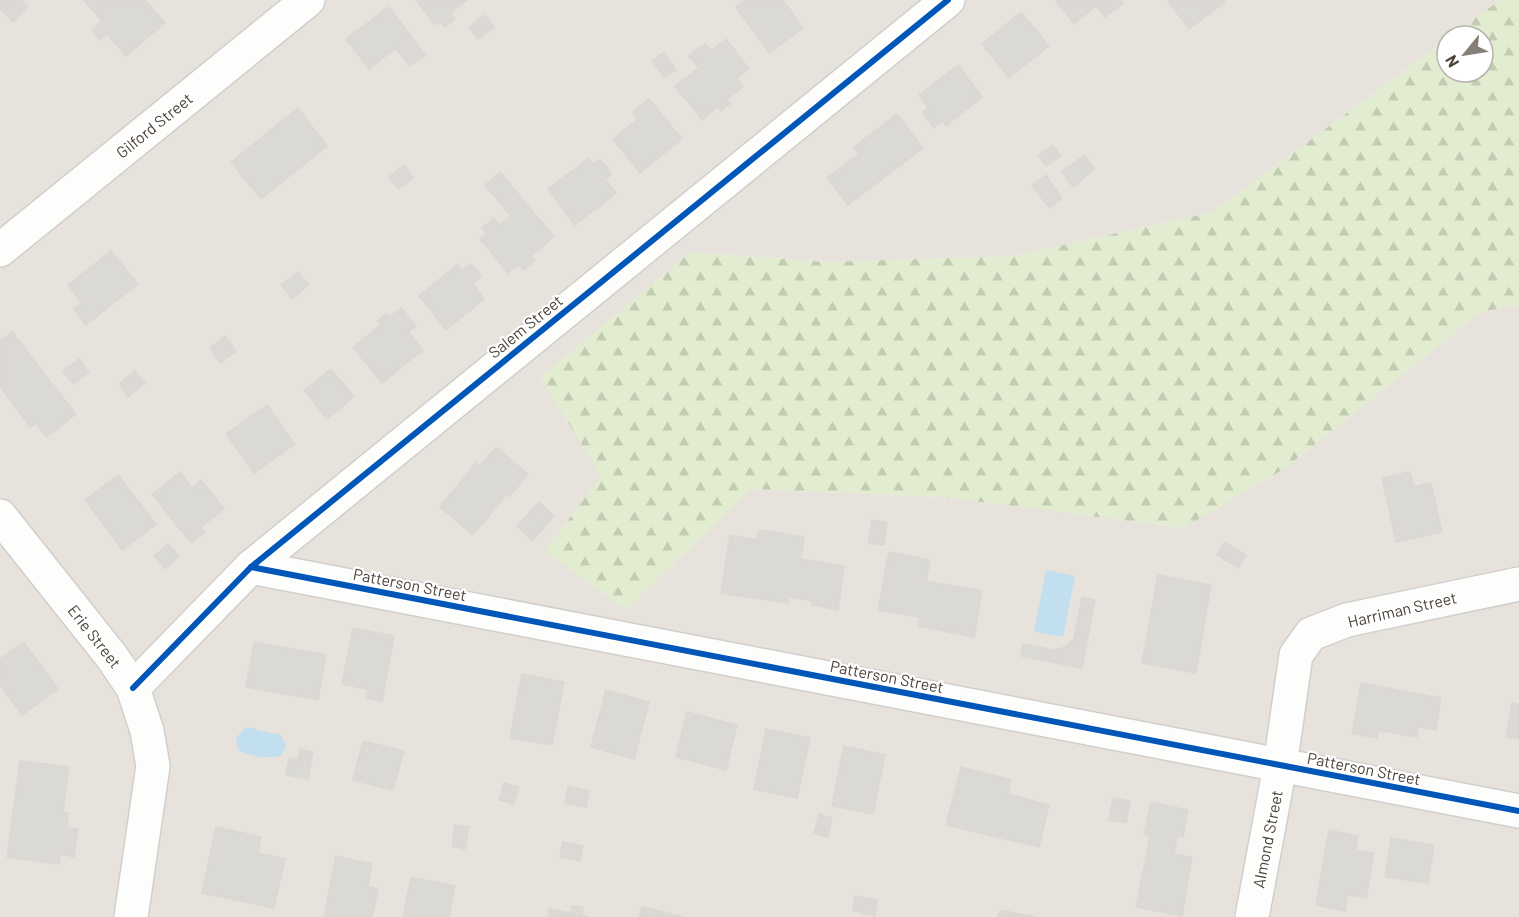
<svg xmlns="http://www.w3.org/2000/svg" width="1519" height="917" font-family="Barlow,sans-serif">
<defs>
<pattern id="forest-firs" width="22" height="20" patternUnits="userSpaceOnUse" patternTransform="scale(1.5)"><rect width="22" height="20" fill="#e2ecd0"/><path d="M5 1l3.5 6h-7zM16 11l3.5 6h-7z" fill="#c3ccb3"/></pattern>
</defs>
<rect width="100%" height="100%" fill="#f3f1ee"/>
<!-- residential -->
<path fill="#e7e3dc" d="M 0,0 L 1500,0 L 1451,36 L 1447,36 L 1447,39 L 1213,212 L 1014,256 L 826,262 L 691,252 L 541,377 L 601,476 L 626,609 L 751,489 L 942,497 L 1284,469 L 1481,312 L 1519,305 L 1519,917 L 0,917 Z"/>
<!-- forest -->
<path fill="url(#forest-firs)" d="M 1500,0 L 1519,0 L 1519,305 L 1481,312 L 1284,469 L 1183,528 L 942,497 L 751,489 L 626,610 L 545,551 L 601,476 L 540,377 L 691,252 L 826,262 L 1014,256 L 1213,212 L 1447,39 L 1447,72 L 1483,72 L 1483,36 L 1451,36 Z"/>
<!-- water -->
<g fill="#c1dfee">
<path d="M 1046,570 L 1075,576 L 1063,637 L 1034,632 Z"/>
<path d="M 246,727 C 259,729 268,734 280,734 L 286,745 L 282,755 C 270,760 249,756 238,750 L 236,738 Z"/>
</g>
<!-- building -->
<g fill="#dbd9d5" stroke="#dbd8d4" stroke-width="1.5">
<path d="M 0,0 L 21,0 L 28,6 L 13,22 L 0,9 Z"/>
<path d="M 84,0 L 145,0 L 165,23 L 126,56 L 107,34 L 100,40 L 92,30 L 102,21 Z"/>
<path d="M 416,0 L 467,0 L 451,13 L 455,19 L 445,27 L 440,21 L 435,25 Z"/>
<path d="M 746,0 L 783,0 L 803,28 L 769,53 L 736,7 Z"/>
<path d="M 1055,0 L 1120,0 L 1123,3 L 1105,17 L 1096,6 L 1074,24 Z"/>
<path d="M 1169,0 L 1223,0 L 1225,2 L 1189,29 L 1168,1 Z"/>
<path d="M 389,7 L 425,55 L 410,66 L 396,48 L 369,69 L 346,39 Z"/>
<path d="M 1021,12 L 1049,46 L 1009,78 L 982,44 Z"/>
<path d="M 485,15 L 494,27 L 478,39 L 469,27 Z"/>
<path d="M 726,39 L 749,69 L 737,78 L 743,87 L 727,99 L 731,103 L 721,111 L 718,107 L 702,120 L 675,86 L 699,68 L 689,56 L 705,44 L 711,51 Z"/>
<path d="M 664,52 L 676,70 L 665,78 L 652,61 Z"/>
<path d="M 958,65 L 982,97 L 946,126 L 943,121 L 934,128 L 922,113 L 928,108 L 919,95 Z"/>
<path d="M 649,99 L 682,139 L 640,173 L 613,139 L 638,119 L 633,112 Z"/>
<path d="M 298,108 L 327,146 L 261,199 L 231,162 Z"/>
<path d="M 897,114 L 923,148 L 848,205 L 827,178 L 859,154 L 854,147 Z"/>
<path d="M 1053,145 L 1061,156 L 1046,166 L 1038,155 Z"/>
<path d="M 1084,155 L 1095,169 L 1073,187 L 1062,172 Z"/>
<path d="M 589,158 L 593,164 L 600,159 L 612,174 L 605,179 L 616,193 L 575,225 L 548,189 Z"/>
<path d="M 404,165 L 413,178 L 398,189 L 389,177 Z"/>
<path d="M 500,172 L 554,237 L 531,256 L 535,261 L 524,270 L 519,264 L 508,273 L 480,239 L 487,234 L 482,228 L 494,218 L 500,225 L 511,216 L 485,185 Z"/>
<path d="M 1046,175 L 1062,198 L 1049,208 L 1032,185 Z"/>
<path d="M 111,251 L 138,284 L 86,325 L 74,309 L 82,303 L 68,285 Z"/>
<path d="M 458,264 L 462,270 L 471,264 L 481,276 L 473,283 L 484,299 L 446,330 L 419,296 Z"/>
<path d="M 298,272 L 309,285 L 292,299 L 281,285 Z"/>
<path d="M 401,308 L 416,326 L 408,332 L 423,350 L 382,383 L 353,347 L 381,325 L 377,321 L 386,314 L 389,318 Z"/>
<path d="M 12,332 L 76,414 L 46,437 L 36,423 L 30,427 L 0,387 L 0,341 Z"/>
<path d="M 225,336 L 236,351 L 220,363 L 210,348 Z"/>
<path d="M 79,359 L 89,372 L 73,384 L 63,371 Z"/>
<path d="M 331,369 L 354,397 L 327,419 L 304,390 Z"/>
<path d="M 135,371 L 145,383 L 128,397 L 119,384 Z"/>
<path d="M 267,405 L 295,444 L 254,473 L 226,434 Z"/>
<path d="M 496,447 L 528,474 L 510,496 L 507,494 L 473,535 L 440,507 L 476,463 L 480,466 Z"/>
<path d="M 180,472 L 192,488 L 201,480 L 224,509 L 201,527 L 205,532 L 191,543 L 152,494 Z"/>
<path d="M 1410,472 L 1414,487 L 1431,483 L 1442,532 L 1396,542 L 1382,478 Z"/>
<path d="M 118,475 L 156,524 L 122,550 L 85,500 Z"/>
<path d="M 539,502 L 554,516 L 532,541 L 517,526 Z"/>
<path d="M 872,520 L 887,522 L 884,545 L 868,543 Z"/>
<path d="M 759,530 L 804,537 L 801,559 L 844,566 L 838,610 L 812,605 L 812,601 L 789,597 L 788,603 L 721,593 L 730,535 L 757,540 Z"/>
<path d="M 1225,542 L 1246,555 L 1238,568 L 1217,555 Z"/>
<path d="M 168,544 L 179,556 L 165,569 L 154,556 Z"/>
<path d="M 889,552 L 930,560 L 926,581 L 982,591 L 974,637 L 918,626 L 919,617 L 878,610 Z"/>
<path d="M 1158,575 L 1211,585 L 1196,673 L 1142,663 Z"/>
<path d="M 1082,597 L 1095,600 L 1082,668 L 1021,656 L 1023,644 L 1054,650 L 1065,647 L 1074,639 Z"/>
<path d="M 353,628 L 394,636 L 382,701 L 366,698 L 367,689 L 342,684 Z"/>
<path d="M 24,642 L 58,689 L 22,715 L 0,685 L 0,659 Z"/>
<path d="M 254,642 L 326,655 L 318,700 L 246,687 Z"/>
<path d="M 522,674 L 564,682 L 552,745 L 510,738 Z"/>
<path d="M 1361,683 L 1441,698 L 1436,730 L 1418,727 L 1417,737 L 1378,730 L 1377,738 L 1352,734 Z"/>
<path d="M 606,690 L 649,702 L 634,759 L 591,747 Z"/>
<path d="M 1512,703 L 1519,704 L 1519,739 L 1506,737 Z"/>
<path d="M 687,712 L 737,725 L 726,770 L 676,757 Z"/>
<path d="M 766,729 L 810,738 L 797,798 L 754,789 Z"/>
<path d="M 363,741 L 404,751 L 393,790 L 353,780 Z"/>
<path d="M 844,746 L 885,755 L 873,814 L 832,806 Z"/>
<path d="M 300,749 L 313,752 L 308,779 L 286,775 L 289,758 L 298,760 Z"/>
<path d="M 20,761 L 69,767 L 63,812 L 68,813 L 67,828 L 78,829 L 74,857 L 61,854 L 59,864 L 7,857 Z"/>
<path d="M 961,767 L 1011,780 L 1008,794 L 1049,805 L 1039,847 L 946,825 Z"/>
<path d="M 504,783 L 519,787 L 514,804 L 499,800 Z"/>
<path d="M 568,786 L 589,791 L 586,807 L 565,803 Z"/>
<path d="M 1113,798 L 1130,801 L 1126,823 L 1109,820 Z"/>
<path d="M 1151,802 L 1188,810 L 1183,837 L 1177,836 L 1174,854 L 1192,857 L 1182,916 L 1136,907 L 1150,836 L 1144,834 Z"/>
<path d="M 819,814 L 832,818 L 828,837 L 814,833 Z"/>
<path d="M 455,825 L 469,827 L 465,849 L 452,846 Z"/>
<path d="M 216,827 L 261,837 L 258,853 L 285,859 L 274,908 L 202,893 Z"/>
<path d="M 1329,830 L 1358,836 L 1356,850 L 1374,853 L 1366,898 L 1347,895 L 1345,911 L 1316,905 Z"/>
<path d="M 1391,838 L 1434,845 L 1428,883 L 1385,877 Z"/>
<path d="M 563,842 L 583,846 L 580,861 L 560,857 Z"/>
<path d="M 336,856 L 372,864 L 368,886 L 378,889 L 372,917 L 324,917 Z"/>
<path d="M 411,877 L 455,886 L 449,917 L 403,917 Z"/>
<path d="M 855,896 L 877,900 L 875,916 L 853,911 Z"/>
<path d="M 572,906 L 583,907 L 582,916 L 588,917 L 548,917 L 549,909 L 571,913 Z"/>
<path d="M 642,907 L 681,916 L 681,917 L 639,917 Z"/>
<path d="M 1000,910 L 1035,917 L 998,917 Z"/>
</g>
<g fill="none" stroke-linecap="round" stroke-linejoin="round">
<!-- street casing -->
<g stroke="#d1cfcc" stroke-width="36">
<g id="street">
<path d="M 0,250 L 308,0"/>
<path d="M 0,516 L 112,657 L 133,688 L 147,731 L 153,766 L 131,917"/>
<path d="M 251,567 L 1519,811"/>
<path d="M 133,688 L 251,567 L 948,0"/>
<path d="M 1252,917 L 1280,766 L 1296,655 L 1311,634 L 1347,620 L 1519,584"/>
</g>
</g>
<!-- street -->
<use href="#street" stroke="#fdfdfc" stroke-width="33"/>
<!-- cycleway casing -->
<g stroke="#fff" stroke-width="10">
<g id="cycleway">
<path d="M 251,567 L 1519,811"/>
<path d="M 133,688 L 251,567 L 948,0"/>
</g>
</g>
<!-- cycleway -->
<use href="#cycleway" stroke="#0057b8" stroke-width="6"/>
</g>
<g text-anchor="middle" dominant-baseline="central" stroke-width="4.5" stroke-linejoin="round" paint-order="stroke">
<!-- street labels -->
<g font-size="16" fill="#4a423a" stroke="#fff">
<text transform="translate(154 125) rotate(-39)">Gilford Street</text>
<text transform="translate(525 326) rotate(-39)">Salem Street</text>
<text transform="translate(410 584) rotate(11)">Patterson Street</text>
<text transform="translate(1402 609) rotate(-13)">Harriman Street</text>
<text transform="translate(95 636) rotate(52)">Erie Street</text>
<text transform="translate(887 676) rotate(11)">Patterson Street</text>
<text transform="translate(1364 768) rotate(11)">Patterson Street</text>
<text transform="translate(1267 839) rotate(-79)">Almond Street</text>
</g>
</g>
<!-- north arrow -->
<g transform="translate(1465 54) rotate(240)"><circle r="28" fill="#ffffff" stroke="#b7b3b0" stroke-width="1.5"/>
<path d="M0-4.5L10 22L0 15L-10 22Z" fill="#857f79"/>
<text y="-9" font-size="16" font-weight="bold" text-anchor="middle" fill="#4a423a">N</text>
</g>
</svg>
